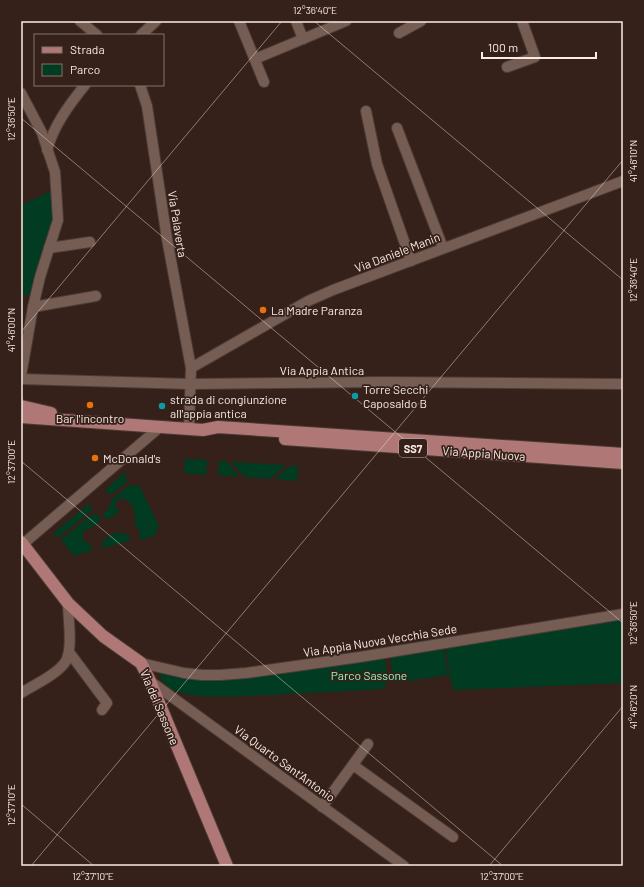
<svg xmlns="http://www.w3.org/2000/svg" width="644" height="887" font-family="Barlow,sans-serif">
<rect width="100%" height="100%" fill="#352119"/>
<!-- green -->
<g fill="#003b22">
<path d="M 51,191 L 53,223 L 29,296 L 21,295 L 21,205 Z"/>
<path d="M 185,459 L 207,460 L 206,475 L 184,473 Z"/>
<path d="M 219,461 L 226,461 L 240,477 L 218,475 Z"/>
<path d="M 231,462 L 286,465 L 270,479 L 245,477 Z"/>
<path d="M 290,466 L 298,466 L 297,481 L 275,479 Z"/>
<path d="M 126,471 L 125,477 L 128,481 L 112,494 L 108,494 L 106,491 L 107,488 Z"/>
<path d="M 130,484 L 132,486 L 139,485 L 159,526 L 156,532 L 156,535 L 143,540 L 139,539 L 140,531 L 136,527 L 133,506 C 127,502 126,498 119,499 L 115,503 L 116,508 L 119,511 L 113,517 L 108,519 L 104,517 L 103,514 L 108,509 L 112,499 Z"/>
<path d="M 87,505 L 90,505 L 92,508 L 92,510 L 59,537 L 56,537 L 54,535 L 54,533 Z"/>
<path d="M 92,514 L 94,514 L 99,516 L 100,519 L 99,523 L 86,530 L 82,534 L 83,540 L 87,543 L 90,543 L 90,547 L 94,550 L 74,556 L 61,540 Z"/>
<path d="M 114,533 L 126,533 L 128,537 L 132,540 L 100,549 L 103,545 L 103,540 Z"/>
<path d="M 623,620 L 623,683 L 453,690 L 452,683 L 450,680 L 446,648 Z"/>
<path d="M 444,648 L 448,675 L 394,683 L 390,656 Z"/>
<path d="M 383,657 C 389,666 386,679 385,689 C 347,691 309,693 271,695 C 244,696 213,699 186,694 C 174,692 158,684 160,669 L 186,676 Z"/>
</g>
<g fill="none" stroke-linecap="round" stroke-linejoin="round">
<!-- minor casing -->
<g stroke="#4d3c36" stroke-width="12">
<g id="minor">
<path d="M 80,21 L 97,35"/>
<path d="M 239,21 L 264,82"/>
<path d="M 296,21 L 303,39"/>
<path d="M 399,33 L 421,21"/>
<path d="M 141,35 L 156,21"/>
<path d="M 255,59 L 346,21"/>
<path d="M 507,67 L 535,57 L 522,21"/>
<path d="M 140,85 L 147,106 L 167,239 L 191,368 L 189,428"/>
<path d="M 21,93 L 42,133 L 55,172 L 58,220 L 40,277 L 33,307 L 21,376"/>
<path d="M 366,111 L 377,164 L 411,261"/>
<path d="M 397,128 L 443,248"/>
<path d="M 47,150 C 54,125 69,105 85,85"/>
<path d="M 49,248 L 90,242"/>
<path d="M 33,307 L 96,296"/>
<path d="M 191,368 L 308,301 L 333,290 L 623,181"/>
<path d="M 21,379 L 190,384 L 382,382 L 623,384"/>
<path d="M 23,544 L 160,427"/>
<path d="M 69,652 L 107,703 L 102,710"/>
<path d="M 141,663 L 184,673 L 202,675 L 220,675 L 246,673 L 360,657 L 623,614"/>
<path d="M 150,681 L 404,866"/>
<path d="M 21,693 C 34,685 58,674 66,661 C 73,647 68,619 68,603"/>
<path d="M 353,765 L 453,837"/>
<path d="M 322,807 L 368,744"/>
</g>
</g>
<!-- major casing -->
<g stroke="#4d3c36" stroke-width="14">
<g id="major">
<path d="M 21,406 L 51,413"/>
<path d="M 21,417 L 203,430 L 218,427 L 623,454"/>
<path d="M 285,439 L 623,463"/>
<path d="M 21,542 L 68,603 L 103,636 L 141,663 L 150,681 L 227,866"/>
</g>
</g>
<!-- minor -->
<use href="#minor" stroke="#755d54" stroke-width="10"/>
<!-- major -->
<use href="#major" stroke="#af7876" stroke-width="12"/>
</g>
<!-- ticks -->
<path fill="none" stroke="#f9ebe5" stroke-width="1" stroke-opacity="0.45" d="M 314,21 L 623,280M 21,118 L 623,623M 21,332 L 282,21M 21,461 L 503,866M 21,804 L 94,866M 31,866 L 623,160M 489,866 L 623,706"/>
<!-- markers -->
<g fill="#e8710a" stroke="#352119" stroke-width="1.5">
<circle cx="263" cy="310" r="4"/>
<circle cx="90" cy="405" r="4"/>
<circle cx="95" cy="458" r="4"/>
</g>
<g fill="#0f9aa8" stroke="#352119" stroke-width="1.5">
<circle cx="355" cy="396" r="4"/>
<circle cx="162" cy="406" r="4"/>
</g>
<g text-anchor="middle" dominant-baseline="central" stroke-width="3.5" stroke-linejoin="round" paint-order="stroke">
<!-- shield labels -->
<rect fill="#352119" stroke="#beaea8" stroke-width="1" x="399" y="439" width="28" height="18" rx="3"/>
<g font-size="11" font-weight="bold" fill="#f9ebe5">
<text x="413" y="448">SS7</text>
</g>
<!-- street labels -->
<g font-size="12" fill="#f9ebe5" stroke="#352119">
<text transform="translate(178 224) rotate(81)">Via Palaverta</text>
<text transform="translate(397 252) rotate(-21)">Via Daniele Manin</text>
<text x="322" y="370">Via Appia Antica</text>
<text transform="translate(484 453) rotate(4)">Via Appia Nuova</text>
<text transform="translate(380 640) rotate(-9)">Via Appia Nuova Vecchia Sede</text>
<text transform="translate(160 707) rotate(67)">Via del Sassone</text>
<text transform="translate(285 763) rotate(36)">Via Quarto Sant'Antonio</text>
</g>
<!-- poi labels -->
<g font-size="12" fill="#f9ebe5" stroke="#352119" text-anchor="start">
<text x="271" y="310">La Madre Paranza</text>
<text x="363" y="389">Torre Secchi<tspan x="363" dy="14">Caposaldo B</tspan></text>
<text x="170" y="399">strada di congiunzione<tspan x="170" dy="14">all'appia antica</tspan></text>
<text x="90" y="418" text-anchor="middle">Bar l'incontro</text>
<text x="103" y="458">McDonald's</text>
</g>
<!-- park labels -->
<g font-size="12" fill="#91fac0" stroke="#352119">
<text x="369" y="675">Parco Sassone</text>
</g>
</g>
<!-- border -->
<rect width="644" height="887" fill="none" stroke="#352119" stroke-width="44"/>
<!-- legend -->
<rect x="34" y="34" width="130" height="52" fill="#352119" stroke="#83726b"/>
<rect x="42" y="47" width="20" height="6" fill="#af7876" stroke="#83726b"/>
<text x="70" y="54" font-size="12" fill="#f9ebe5">Strada</text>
<rect x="42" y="64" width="20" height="12" fill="#003b22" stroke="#83726b"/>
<text x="70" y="74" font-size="12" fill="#f9ebe5">Parco</text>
<!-- scale -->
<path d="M482 52v6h114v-6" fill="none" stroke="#f9ebe5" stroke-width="2"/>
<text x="488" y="52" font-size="12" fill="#f9ebe5" stroke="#352119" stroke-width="3" paint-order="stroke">100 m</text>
<rect x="22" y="22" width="600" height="843" fill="none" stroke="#f9ebe5" stroke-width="1.5"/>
<g font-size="10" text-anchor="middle" fill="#f9ebe5">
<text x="315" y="14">12°36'40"E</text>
<text transform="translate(11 119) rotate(-90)" y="4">12°36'50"E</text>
<text transform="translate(633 161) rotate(-90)" y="4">41°46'10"N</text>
<text transform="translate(633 280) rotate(-90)" y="4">12°36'40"E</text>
<text transform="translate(11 330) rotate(-90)" y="4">41°46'00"N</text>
<text transform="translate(11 462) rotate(-90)" y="4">12°37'00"E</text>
<text transform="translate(633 623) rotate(-90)" y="4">12°36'50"E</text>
<text transform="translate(633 707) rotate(-90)" y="4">41°46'20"N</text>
<text transform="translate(11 805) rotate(-90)" y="4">12°37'10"E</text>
<text x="93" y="880">12°37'10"E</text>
<text x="502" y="880">12°37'00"E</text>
</g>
</svg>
